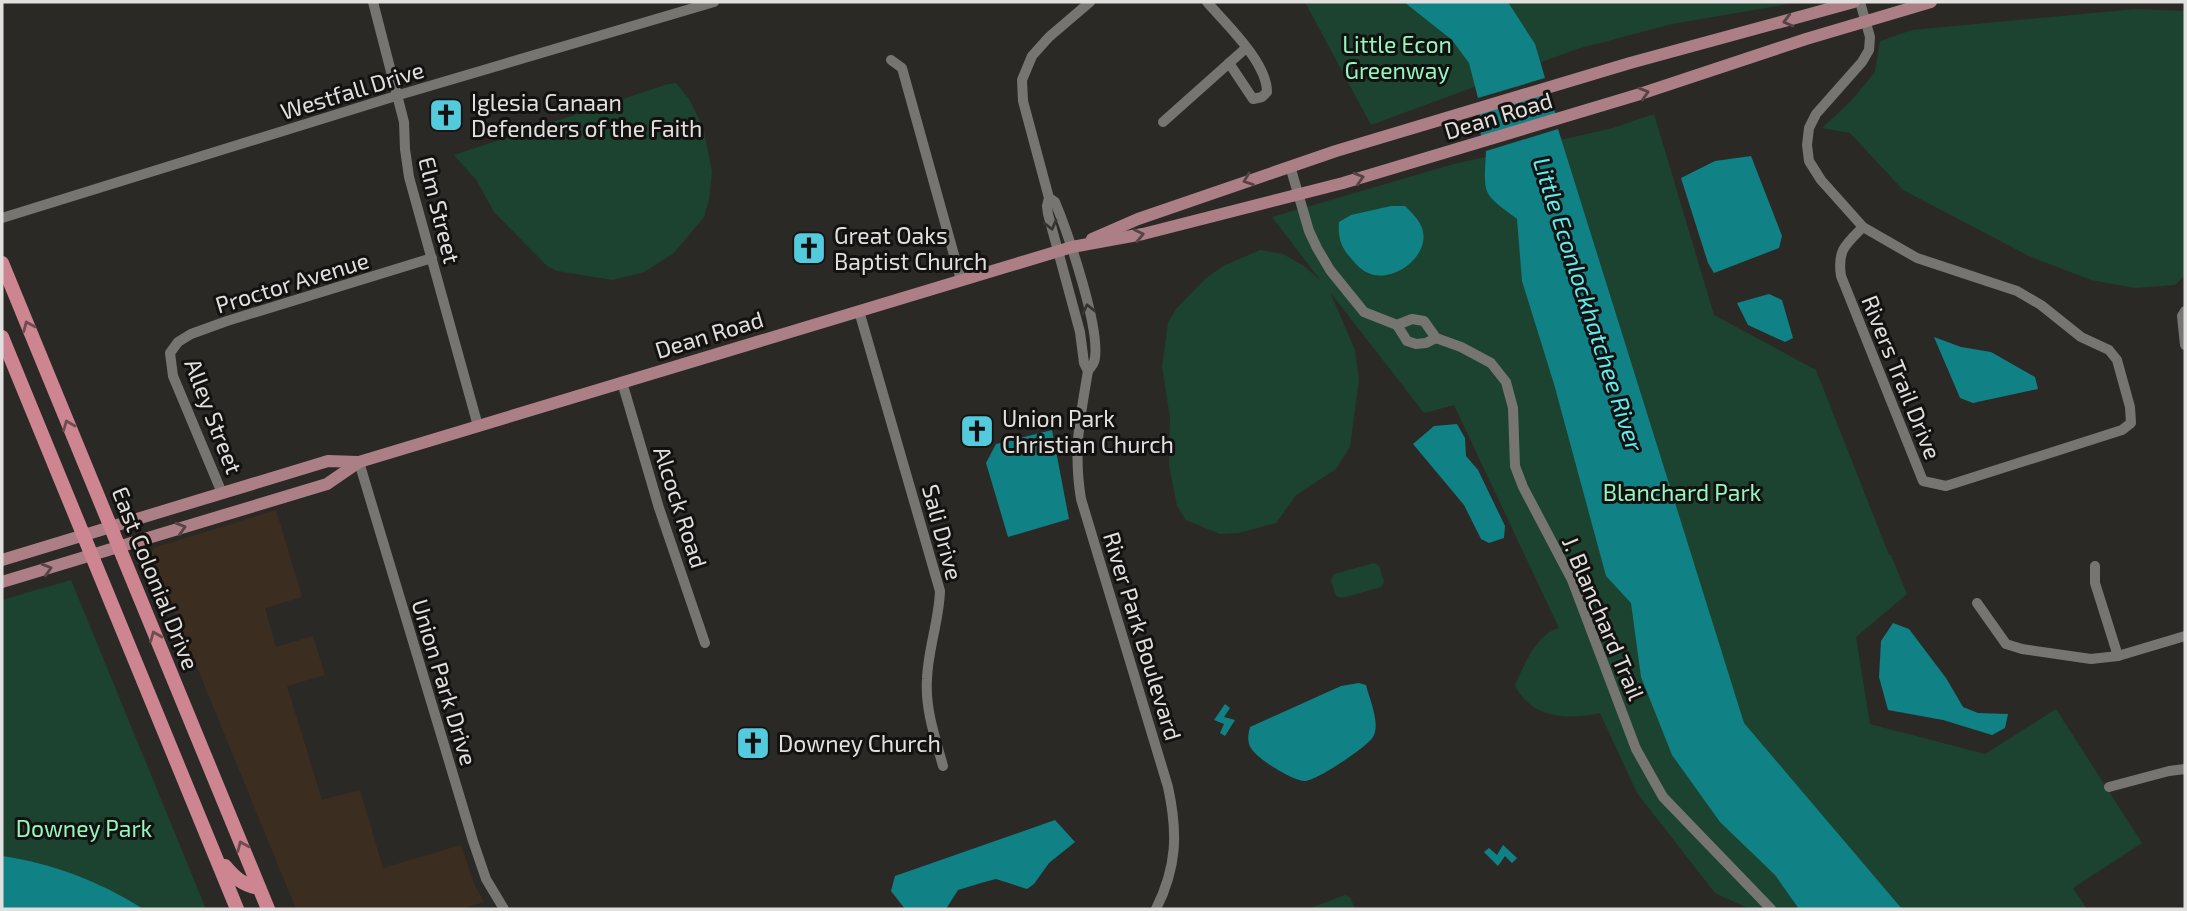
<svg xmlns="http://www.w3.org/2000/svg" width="2187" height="911" font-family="'Exo 2',sans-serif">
<rect width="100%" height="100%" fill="#2b2926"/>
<!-- commercial -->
<path fill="#3b2e20" d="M 276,510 L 302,597 L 265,608 L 276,647 L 313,636 L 325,675 L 287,686 L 322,800 L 360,790 L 383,868 L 461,845 L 474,884 L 484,902 L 460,909 L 296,909 L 151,555 L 153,548 Z"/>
<!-- green -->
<g fill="#1c432f">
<path d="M 1305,2 L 1800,2 L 1672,24 L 1577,49 L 1371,125 Z"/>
<path d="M 2136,9 L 2185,11 L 2185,275 L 2175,285 L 2135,288 L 2091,280 L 2029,256 L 1903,190 L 1850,133 L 1822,128 L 1851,101 L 1875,72 L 1880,41 L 1912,30 Z"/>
<path d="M 676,83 L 689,99 L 703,127 L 712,171 L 709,200 L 704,217 L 674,253 L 644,272 L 613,280 L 557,271 L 547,266 L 494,212 L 477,181 L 454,155 L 668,84 Z"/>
<path d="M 1654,114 L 1714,315 L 1816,370 L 1889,555 L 1891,555 L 1907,594 L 1856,637 L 1870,724 L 1985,754 L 2056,709 L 2142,843 L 2073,888 L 2087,909 L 1750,909 L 1715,893 L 1637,793 L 1600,713 C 1567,720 1531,719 1515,685 C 1524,666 1536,634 1559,628 L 1454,405 L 1424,413 L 1330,292 L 1355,350 L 1359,379 L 1350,447 L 1336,469 L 1296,495 L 1276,523 L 1239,533 L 1220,534 L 1186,520 L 1177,506 L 1169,465 L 1170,418 L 1162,367 L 1168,323 L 1176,309 L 1205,279 L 1223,266 L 1260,250 L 1283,254 L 1304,266 L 1321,281 L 1272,217 L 1454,164 L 1613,128 Z"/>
<path d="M 1374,563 L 1379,566 L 1384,582 L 1381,587 L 1342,598 L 1336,596 L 1331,580 L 1334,574 Z"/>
<path d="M 71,580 L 206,909 L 2,909 L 2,600 Z"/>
<path d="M 1345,895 L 1350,897 L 1355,909 L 1308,909 Z"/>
</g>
<!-- water -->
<g fill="#108184">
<path d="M 1404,2 L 1508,2 L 1535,44 L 1545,78 L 1478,98 L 1469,63 L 1452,40 Z"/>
<path d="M 1548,87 L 1557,119 L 1483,141 L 1479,129 L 1480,108 Z"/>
<path d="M 1558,129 L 1744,723 L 1902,909 L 1799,909 L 1775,875 L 1720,822 L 1672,755 L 1641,677 L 1631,603 L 1606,576 L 1554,384 L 1522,281 L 1517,219 C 1481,192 1484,196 1486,151 Z"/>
<path d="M 1751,156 L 1782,236 L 1779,248 L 1714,273 L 1708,263 L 1681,178 L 1715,161 Z"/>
<path d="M 1391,206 L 1405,206 C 1412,213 1418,218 1422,228 C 1432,256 1391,286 1366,272 C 1360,269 1354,262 1350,257 C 1340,246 1338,236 1339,222 L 1351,215 Z"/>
<path d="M 1769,294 L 1782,300 L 1793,338 L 1785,342 L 1748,325 L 1737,303 Z"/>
<path d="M 1934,337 L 1961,347 L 1991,352 L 2035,377 L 2038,389 L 1973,403 L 1960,398 Z"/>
<path d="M 1457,424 L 1465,438 L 1466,456 L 1478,470 L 1505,526 L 1504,538 L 1489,543 L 1481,539 L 1464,505 L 1413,444 L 1434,426 Z"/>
<path d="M 1052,430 L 1069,519 L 1008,537 L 986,463 L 996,444 Z"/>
<path d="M 1893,623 L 1909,629 L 1946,678 L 1963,707 L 1978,713 L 2008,714 L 2005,728 L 1992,735 L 1943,720 L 1888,710 L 1879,677 L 1881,641 Z"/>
<path d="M 1359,683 L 1366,685 C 1369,698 1381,724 1373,737 C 1367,747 1316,781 1305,781 C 1293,781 1257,759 1251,748 C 1247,742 1248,734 1250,727 L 1341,686 Z"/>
<path d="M 1225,704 L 1230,708 L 1224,717 L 1235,720 L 1225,736 L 1220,733 L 1224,724 L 1214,720 Z"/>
<path d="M 1055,820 L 1075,842 L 1049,863 L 1034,884 L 1027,889 L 996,879 L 981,883 L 958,890 L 946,909 L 905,909 L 891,891 L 895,876 Z"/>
<path d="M 1503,845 L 1517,858 L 1512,863 L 1505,856 L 1498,866 L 1484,852 L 1489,848 L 1497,855 Z"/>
<path d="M 2,856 C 52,863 101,882 143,909 L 2,909 Z"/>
</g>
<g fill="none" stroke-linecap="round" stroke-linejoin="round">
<!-- minor -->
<g stroke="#777571" stroke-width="10">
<path d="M 373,2 L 404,122 L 405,149 L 409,177 L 478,426"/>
<path d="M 1207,2 C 1226,24 1267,62 1267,92 L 1262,97 L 1253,99 L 1229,63"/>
<path d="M 1860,2 L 1870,37 L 1869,50 L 1862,62 L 1816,114 L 1809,128 L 1807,145 L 1809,161 L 1821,180 L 1863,227 L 1917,258 L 2017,291 L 2041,305 L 2081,337 L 2109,350 L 2117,360 L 2130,407 L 2131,423 L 2122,430 L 1946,486 L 1923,481 L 1841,276 C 1837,250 1846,244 1863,227"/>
<path d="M 891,60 L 902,68 L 961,280"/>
<path d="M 1163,122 L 1246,48"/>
<path d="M 1290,166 L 1309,231 L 1317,248 L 1330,270 L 1364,312 L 1397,325 L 1407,341 L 1416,344 L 1426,343 L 1436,338"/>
<path d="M 1049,198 L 1055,202 C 1067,231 1103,334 1094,362 C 1093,365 1090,368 1088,371 C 1080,419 1073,450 1081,499 L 1168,787 C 1178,833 1177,867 1156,909"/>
<path d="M 2,218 L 399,95 L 714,2"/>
<path d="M 859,311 L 940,591 C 939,621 928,649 927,679 C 925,709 935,737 943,766"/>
<path d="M 2185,311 L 2182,316 L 2185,345"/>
<path d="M 1397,325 L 1412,319 L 1424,321 L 1436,338 L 1461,347 L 1491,363 L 1506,382 L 1513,408 L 1515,466 L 1523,487 L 1572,580 L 1636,749 L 1663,797 L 1771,909"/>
<path d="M 1088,371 L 1084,363 L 1080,332 L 1048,214 L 1047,206 L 1049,198 L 1023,101 L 1022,80 L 1032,56 L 1049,37 L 1090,2"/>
<path d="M 622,382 L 659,508 L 705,643"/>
<path d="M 359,462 L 473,841 L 486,879 L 504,909"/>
<path d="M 222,493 L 173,376 L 170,353 L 178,342 L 191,334 L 227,321 L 432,258"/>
<path d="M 2095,566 L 2095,583 L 2118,656"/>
<path d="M 1977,603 L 2006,644 L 2022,649 L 2091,659 L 2118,656 L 2185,636"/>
<path d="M 2109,787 L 2169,771 L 2185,769"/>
</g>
<!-- major -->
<g stroke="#ab7f85" stroke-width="12">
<path d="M 1092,239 L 1138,219 L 1336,151 L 1630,63 L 1854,2"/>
<path d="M 2,560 L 328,461 L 358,462"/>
<path d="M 2,582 L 327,484 L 359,462 L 1072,247 L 1143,234 L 1343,183 L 1640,94 L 1806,39 L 1931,2"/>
</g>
<!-- highway -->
<g stroke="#ce8592" stroke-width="14">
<path d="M 2,263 L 268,909"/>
<path d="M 2,337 L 237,909"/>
<path d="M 225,866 C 235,878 243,885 259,888"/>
</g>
</g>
<!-- one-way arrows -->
<defs><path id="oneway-chevron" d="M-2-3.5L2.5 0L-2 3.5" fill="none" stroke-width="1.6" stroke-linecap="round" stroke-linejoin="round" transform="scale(1.75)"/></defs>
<g stroke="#574345">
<use href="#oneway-chevron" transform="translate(1788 21) rotate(165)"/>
<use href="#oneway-chevron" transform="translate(1644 93) rotate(-17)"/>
<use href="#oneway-chevron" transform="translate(1359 178) rotate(-17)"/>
<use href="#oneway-chevron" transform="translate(1248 180) rotate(160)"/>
<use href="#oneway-chevron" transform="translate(1139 235) rotate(-12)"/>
<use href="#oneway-chevron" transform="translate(181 528) rotate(-17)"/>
<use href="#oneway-chevron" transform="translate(47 569) rotate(-17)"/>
</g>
<g stroke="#363532">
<use href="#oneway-chevron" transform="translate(1051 225) rotate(76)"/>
<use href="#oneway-chevron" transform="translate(1088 309) rotate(-104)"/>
</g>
<g stroke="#704c51">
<use href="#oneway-chevron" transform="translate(28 326) rotate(-113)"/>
<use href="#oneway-chevron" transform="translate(68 425) rotate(-112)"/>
<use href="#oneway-chevron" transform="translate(155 636) rotate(-112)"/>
<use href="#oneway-chevron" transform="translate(242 846) rotate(-113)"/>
</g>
<!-- icons -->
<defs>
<g id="church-square" transform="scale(1.75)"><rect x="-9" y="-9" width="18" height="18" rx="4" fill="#54cadd" stroke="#131210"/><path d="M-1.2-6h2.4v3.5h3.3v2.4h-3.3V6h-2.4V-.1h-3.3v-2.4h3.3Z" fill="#111"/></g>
</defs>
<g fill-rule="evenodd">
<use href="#church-square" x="446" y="115"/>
<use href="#church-square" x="809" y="248"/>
<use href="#church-square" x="977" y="431"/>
<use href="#church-square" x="753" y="743"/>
</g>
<g text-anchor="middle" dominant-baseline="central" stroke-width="6" stroke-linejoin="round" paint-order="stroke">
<!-- park labels -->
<g font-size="23" fill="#94f6c0" stroke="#131210">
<text x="1397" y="44">Little Econ<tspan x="1397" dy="26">Greenway</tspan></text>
<text x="1682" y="492">Blanchard Park</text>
<text x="84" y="828">Downey Park</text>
</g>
<!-- street labels -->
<g font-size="23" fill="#e1e0de" stroke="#131210">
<text transform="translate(352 90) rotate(-17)">Westfall Drive</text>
<text transform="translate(1498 115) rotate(-17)">Dean Road</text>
<text transform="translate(440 210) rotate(76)">Elm Street</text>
<text transform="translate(292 282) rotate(-17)">Proctor Avenue</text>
<text transform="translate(709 334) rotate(-17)">Dean Road</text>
<text transform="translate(1902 377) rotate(68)">Rivers Trail Drive</text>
<text transform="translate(214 416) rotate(69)">Alley Street</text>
<text transform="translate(681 507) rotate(72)">Alcock Road</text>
<text transform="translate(943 532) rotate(75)">Sali Drive</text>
<text transform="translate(156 578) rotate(68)">East Colonial Drive</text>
<text transform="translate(1604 618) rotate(67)">J. Blanchard Trail</text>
<text transform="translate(1143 636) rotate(73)">River Park Boulevard</text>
<text transform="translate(445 682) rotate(73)">Union Park Drive</text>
</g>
<!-- poi labels -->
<g font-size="23" fill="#e1e0de" stroke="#131210" text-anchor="start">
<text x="471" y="102">Iglesia Canaan<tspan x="471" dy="26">Defenders of the Faith</tspan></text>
<text x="834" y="235">Great Oaks<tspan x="834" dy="26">Baptist Church</tspan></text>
<text x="1002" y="418">Union Park<tspan x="1002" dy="26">Christian Church</tspan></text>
<text x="778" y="743">Downey Church</text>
</g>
<!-- water labels -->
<g font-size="24" font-style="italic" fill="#60edf1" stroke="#131210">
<text transform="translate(1589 304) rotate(72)">Little Econlockhatchee River</text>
</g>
</g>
<!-- border -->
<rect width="2187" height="911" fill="none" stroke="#e1e0de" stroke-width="7"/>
</svg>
